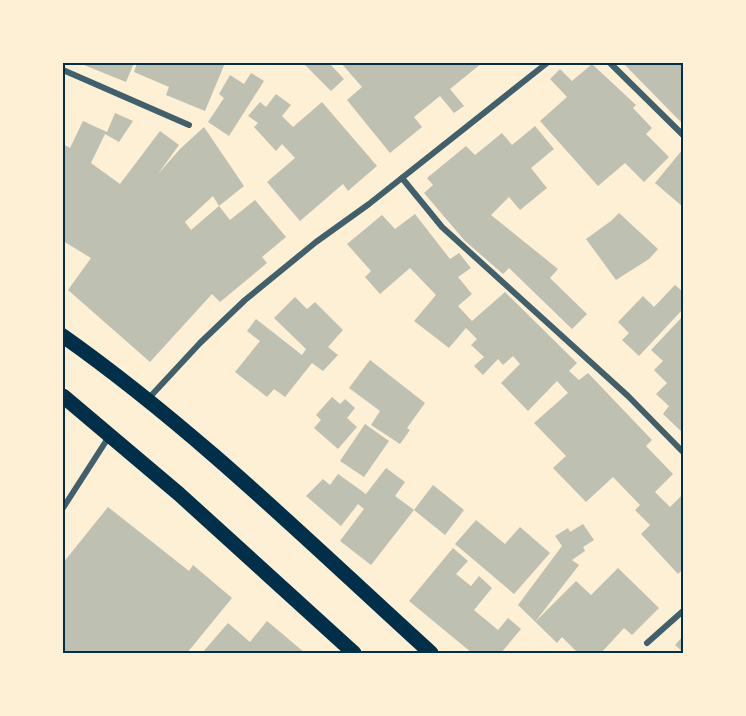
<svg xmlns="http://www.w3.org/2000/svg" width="746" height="716" font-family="Karla,sans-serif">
<rect width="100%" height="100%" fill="#fdf0d5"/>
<!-- building -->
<g fill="#bec0b2" fill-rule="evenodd">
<path d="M 79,63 L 134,63 L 126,82 Z"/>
<path d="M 137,63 L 225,63 L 205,111 L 166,95 L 169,87 L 134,72 Z"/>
<path d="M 303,63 L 329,63 L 344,79 L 331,91 Z"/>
<path d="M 341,63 L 482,63 L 450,89 L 464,106 L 454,113 L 440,96 L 414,117 L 422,127 L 390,153 L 347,100 L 362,87 Z"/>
<path d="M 623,63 L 683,63 L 683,124 L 670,111 Z"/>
<path d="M 592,64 L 636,105 L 633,108 L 652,128 L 646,134 L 669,157 L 644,182 L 625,163 L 598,186 L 540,121 L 567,97 L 550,79 L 560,69 L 572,81 Z"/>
<path d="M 251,73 L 264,81 L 229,136 L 208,122 L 224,98 L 219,94 L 230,75 L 244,84 Z"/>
<path d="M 276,94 L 291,105 L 282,116 L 293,127 L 322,102 L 377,166 L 348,191 L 343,184 L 300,221 L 267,182 L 295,158 L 282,144 L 276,151 L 254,127 L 258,123 L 248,116 L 260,102 L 266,107 Z"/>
<path d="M 115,113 L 133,121 L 119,142 L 105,134 L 91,163 L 120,184 L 160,131 L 179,145 L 158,174 L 180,149 L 204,127 L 244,186 L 219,206 L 230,220 L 255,200 L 286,237 L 262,257 L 267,263 L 220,302 L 212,294 L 150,362 L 68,290 L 91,258 L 63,241 L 63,144 L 70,148 L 83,121 L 107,132 ZM 213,196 L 219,206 L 191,230 L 185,222 Z"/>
<path d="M 535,126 L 554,149 L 531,168 L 547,188 L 520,210 L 509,197 L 491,215 L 558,269 L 550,278 L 587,314 L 572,329 L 509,268 L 503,274 L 465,241 L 424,193 L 433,185 L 427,178 L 466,146 L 475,155 L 502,133 L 512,145 Z"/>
<path d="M 683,149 L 683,207 L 655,183 Z"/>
<path d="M 619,213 L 658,249 L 649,259 L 616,280 L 586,239 L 611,221 Z"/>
<path d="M 415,214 L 450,259 L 459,253 L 471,268 L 458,277 L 472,294 L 458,306 L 472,321 L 505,292 L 577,363 L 569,371 L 579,380 L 588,373 L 652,440 L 646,446 L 673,474 L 655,492 L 670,507 L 683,494 L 683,569 L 678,574 L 641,534 L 650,525 L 635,510 L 640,505 L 613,477 L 586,502 L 553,468 L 566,456 L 534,423 L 568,393 L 557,381 L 528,411 L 501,383 L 520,364 L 513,356 L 503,365 L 498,359 L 483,375 L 474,366 L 484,357 L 471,345 L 477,339 L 466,328 L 449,348 L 414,321 L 436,295 L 410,268 L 380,294 L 365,277 L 371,271 L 347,244 L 382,215 L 395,229 Z"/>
<path d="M 675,285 L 683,292 L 683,309 L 639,356 L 622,340 L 629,333 L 618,322 L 643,296 L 654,307 Z"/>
<path d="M 295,297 L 307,309 L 315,302 L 343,330 L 328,347 L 338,355 L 323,371 L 312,363 L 285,397 L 274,389 L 267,397 L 235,372 L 260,341 L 247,331 L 256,319 L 302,355 L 306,349 L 274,318 Z"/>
<path d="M 683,316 L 683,433 L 663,414 L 669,406 L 656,394 L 667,383 L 654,370 L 663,361 L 651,350 Z"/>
<path d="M 370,360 L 425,403 L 407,428 L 410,430 L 400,444 L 371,425 L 380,411 L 349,388 Z"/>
<path d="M 332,397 L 340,404 L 345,399 L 355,408 L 347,418 L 357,427 L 338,449 L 314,428 L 321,420 L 316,415 Z"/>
<path d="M 365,424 L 389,441 L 364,477 L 340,461 Z"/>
<path d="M 386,468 L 405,482 L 395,496 L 414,510 L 433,485 L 464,510 L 445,535 L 414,510 L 371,565 L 340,541 L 364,509 L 358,504 L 341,526 L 306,496 L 323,479 L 330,485 L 338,474 L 366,494 Z"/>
<path d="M 108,507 L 189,571 L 193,565 L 232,598 L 187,653 L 63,653 L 63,563 Z"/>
<path d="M 476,520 L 505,544 L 520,527 L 550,553 L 514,594 L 455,544 Z"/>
<path d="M 583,524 L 594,540 L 583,547 L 585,551 L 572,560 L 579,565 L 535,622 L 576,581 L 591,595 L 618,568 L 659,608 L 632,635 L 624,628 L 601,653 L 578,653 L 562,637 L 557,643 L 518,605 L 562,546 L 555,536 L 568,528 L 570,532 Z"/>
<path d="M 453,548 L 468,561 L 456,574 L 471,586 L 479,576 L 492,588 L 474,610 L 498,630 L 508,618 L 521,629 L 501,653 L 472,653 L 409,601 Z"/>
<path d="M 267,621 L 305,653 L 202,653 L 228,623 L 250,642 Z"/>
<path d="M 683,636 L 683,652 L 675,645 Z"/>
</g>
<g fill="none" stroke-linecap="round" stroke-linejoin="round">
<!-- minor -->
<g stroke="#3f606c" stroke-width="6">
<path d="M 610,63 L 683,135"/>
<path d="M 63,70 L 189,125"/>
<path d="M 402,178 L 442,227 L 628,396 L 683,452"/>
<path d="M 148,399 L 200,343 L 245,300 L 316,242 L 369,204 L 547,63"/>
<path d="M 63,508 L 110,435"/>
<path d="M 647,643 L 683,611"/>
</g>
<!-- primary -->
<g stroke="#003049" stroke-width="15">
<path d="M 63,336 C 196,430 311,544 431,653"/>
<path d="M 63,396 L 179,494 L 354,653"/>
</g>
</g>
<!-- border -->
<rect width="746" height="716" fill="none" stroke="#fdf0d5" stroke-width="129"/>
<rect x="64" y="64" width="618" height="588" fill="none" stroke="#003049" stroke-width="2"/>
</svg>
